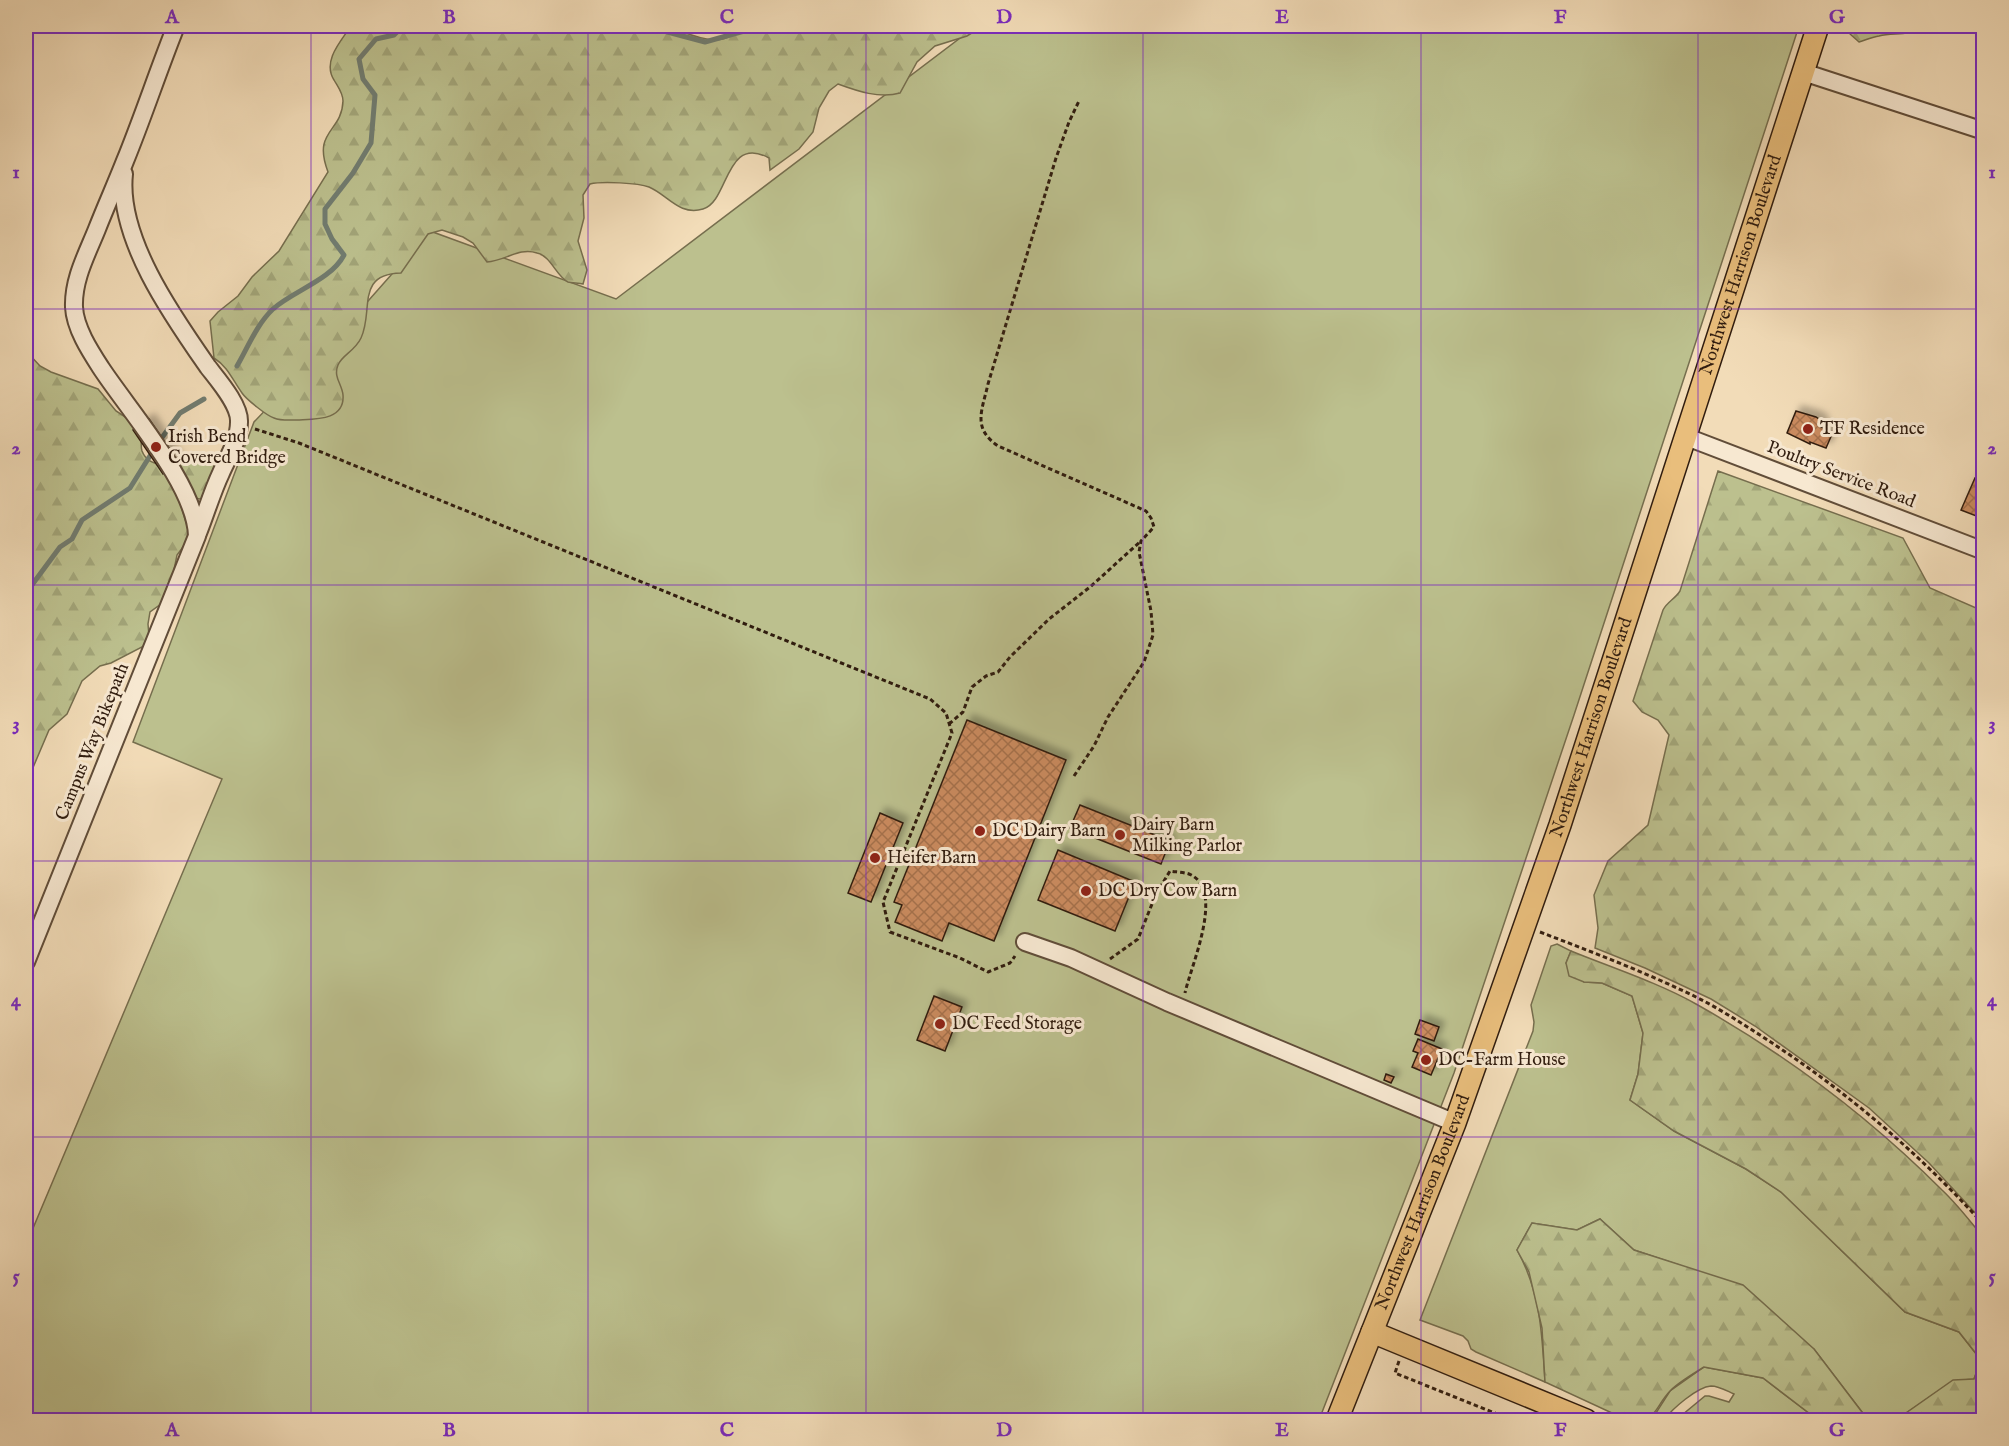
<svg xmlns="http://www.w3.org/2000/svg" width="2009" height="1446" font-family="'IM FELL English',serif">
<defs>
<pattern id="forest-firs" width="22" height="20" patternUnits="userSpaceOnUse" patternTransform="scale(1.5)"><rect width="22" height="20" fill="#bcc08e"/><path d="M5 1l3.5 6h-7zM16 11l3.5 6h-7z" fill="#a2a579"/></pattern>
<pattern id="building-cross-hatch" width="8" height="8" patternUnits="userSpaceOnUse" patternTransform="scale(1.5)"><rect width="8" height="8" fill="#ca8b5e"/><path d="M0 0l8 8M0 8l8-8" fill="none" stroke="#a5714c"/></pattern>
<filter id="shadow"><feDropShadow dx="5.5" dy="-5.5" stdDeviation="3" flood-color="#0004"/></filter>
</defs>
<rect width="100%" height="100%" fill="#f2dcb8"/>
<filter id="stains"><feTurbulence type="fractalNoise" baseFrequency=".00333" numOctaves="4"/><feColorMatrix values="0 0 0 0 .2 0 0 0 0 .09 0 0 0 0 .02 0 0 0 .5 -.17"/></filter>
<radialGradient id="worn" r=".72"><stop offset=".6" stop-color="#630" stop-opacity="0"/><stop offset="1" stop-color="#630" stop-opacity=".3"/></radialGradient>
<!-- green -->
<g fill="#bcc08e" stroke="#766e4e" stroke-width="1.5">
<path d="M 976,26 L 1799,26 L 1574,715 L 1454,1073 L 1319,1420 L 26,1420 L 26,1245 L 222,779 L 133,742 L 254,422 L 353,318 L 430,231 L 616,299 Z"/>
<path d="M 1557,944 L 1571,951 L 1566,963 L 1584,982 L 1602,983 L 1632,996 L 1643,1033 L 1638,1074 L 1630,1100 L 1674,1131 L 1746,1169 L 1781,1192 L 1905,1312 L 1959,1332 L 1981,1360 L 1974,1379 L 1953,1381 L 1896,1420 L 1884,1420 L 1865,1416 L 1814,1349 L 1679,1265 L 1634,1250 L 1600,1219 L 1577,1230 L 1532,1223 L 1517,1250 C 1541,1293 1542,1334 1545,1382 L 1476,1352 L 1471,1349 L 1468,1341 L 1463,1336 L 1420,1320 L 1533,1031 L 1534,1022 L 1531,1005 L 1551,946 Z"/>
<path d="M 1704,1367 L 1763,1378 L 1818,1420 L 1676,1420 L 1705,1396 L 1709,1396 L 1729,1402 L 1734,1394 C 1727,1391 1719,1386 1711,1386 C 1697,1387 1672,1409 1664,1420 L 1642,1420 L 1656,1413 L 1670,1391 Z"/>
</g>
<!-- forest -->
<g fill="url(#forest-firs)" stroke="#766e4e" stroke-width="1.5">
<path d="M 351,26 L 671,26 C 690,36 727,51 740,26 L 983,26 L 967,36 L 935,46 L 917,62 L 900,93 C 880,99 857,91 838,84 L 829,91 L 819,108 L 813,132 L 799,149 L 770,170 L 769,158 C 725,134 729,202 703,209 C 679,216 668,195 649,187 C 638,183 602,181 590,184 L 583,195 L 584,218 L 578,241 L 587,270 L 583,284 C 579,283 572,283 568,282 C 556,276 551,256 537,253 C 519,247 505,261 487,262 L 473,243 L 463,237 L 442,230 L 428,234 L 401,273 C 355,274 374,311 361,338 C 355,351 342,355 338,365 C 333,377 342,384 343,395 C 345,421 314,419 297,420 C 290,420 281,421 274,418 C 267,416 246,399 242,393 C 232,379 228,367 214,358 L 210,321 L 218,312 L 238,296 L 252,277 L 279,251 L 328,172 C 312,130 342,133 343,101 C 343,93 338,87 334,80 C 322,61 341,41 351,26 Z"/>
<path d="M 1849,26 L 1922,26 C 1908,37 1895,32 1879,36 C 1872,37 1866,40 1859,42 L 1850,34 Z"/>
<path d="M 26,351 L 40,366 L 51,372 L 98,389 L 116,411 L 142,428 C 142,434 140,445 142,451 C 151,475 190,461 207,458 L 217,463 L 208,500 L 186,497 L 181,506 L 189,532 L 186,543 L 177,555 L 168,599 L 150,612 L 148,624 L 149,636 L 144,646 L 111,663 L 100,666 L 82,681 L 67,714 L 49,730 L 26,784 Z"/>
<path d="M 1718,471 L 1903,538 L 1930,588 L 1983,611 L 1984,1215 L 1980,1218 L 1929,1163 L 1869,1108 L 1755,1026 L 1711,999 L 1645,968 L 1595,948 L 1598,928 L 1594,895 L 1608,861 L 1648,825 L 1669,735 L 1658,720 L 1642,712 L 1633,701 L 1663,610 C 1667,602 1675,599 1680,591 Z"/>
<path d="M 1571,951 C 1610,967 1659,983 1696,1004 C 1785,1054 1869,1117 1942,1190 C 1957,1204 1970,1221 1983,1237 L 1983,1420 L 1896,1420 L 1953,1380 L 1974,1379 L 1981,1360 L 1959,1332 L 1905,1312 L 1781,1192 L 1746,1169 L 1674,1131 L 1630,1100 L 1638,1074 L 1643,1033 L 1632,996 L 1602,983 L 1584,982 L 1569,976 L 1566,963 Z"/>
<path d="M 1600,1219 L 1634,1250 L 1743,1285 L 1814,1349 L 1865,1416 L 1884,1420 L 1818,1420 L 1763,1378 L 1704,1367 C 1693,1374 1679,1382 1670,1391 C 1653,1409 1659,1422 1627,1420 L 1545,1382 L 1542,1328 L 1529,1272 L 1517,1250 L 1532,1223 L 1577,1230 Z"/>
</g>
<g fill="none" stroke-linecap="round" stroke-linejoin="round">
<!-- stream -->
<g stroke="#717c70" stroke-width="5">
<path d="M 645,26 L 705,42 L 762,26"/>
<path d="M 237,366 C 248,347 257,324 273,309 C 293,291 331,280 344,255 L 332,239 L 325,224 L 325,209 L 353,173 L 371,143 L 375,95 L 363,79 L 359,59 L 376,39 L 394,35 L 403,26"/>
<path d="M 158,443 L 180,413 L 204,399"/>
<path d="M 26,593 L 60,547 L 72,539 L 82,520 L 130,488 L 153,451"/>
</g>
</g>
<!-- building -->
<g fill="url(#building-cross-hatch)" stroke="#311d0f" stroke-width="1.5" filter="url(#shadow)">
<path d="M 1796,411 L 1816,417 L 1823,422 L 1821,427 L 1833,432 L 1826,448 L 1810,442 L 1810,444 L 1787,433 Z"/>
<path d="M 149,419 L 179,463 L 163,474 L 133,430 Z"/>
<path d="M 1975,478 L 1984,481 L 1984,519 L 1961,510 Z"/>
<path d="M 967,720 L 1066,760 L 994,941 L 949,923 L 942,941 L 895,922 L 902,905 L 894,902 Z"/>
<path d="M 1080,805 L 1170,841 L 1161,864 L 1070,828 Z"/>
<path d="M 880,813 L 903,823 L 871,902 L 848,893 Z"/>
<path d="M 1058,850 L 1135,882 L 1115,931 L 1038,900 Z"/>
<path d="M 934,996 L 962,1007 L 945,1051 L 917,1040 Z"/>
<path d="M 1420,1020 L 1439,1027 L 1434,1041 L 1415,1034 Z"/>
<path d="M 1418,1039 L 1442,1049 L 1431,1075 L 1412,1067 L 1418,1053 L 1413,1051 Z"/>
<path d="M 1386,1074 L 1394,1077 L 1391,1083 L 1384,1080 Z"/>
</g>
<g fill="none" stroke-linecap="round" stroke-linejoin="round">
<!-- minor casing -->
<g stroke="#614d39" stroke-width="20">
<g id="minor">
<path d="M 1803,72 L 1984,131"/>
<path d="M 124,174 C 117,238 173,317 208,367 C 218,380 240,405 239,422 C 239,440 228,457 221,473 C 212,492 206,513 198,533"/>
<path d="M 1684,436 L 1984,551"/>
<path d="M 1025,942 L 1071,958 L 1167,1002 L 1455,1123"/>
<path d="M 26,962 L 197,536 C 196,486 130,412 101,368 C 90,351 75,328 74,307 C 73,279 87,254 97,229 C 106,206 116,184 125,161 C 143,117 158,71 176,26"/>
</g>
</g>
<!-- major casing -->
<g stroke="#311d0f" stroke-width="24">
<g id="major">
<path d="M 1372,1332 L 1586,1420"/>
<path id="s1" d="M 1337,1420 L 1455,1123 L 1560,825 L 1818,26"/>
</g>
</g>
<!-- path -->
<g stroke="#311d0f" stroke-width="3" stroke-dasharray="4.5 3" stroke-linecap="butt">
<path d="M 255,429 L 299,443 L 930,699 L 946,713 L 952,733 L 883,902 L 890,932 L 960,958 L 988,972 L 1010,963 L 1015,956"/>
<path d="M 949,724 L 963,712 L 972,687 L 986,676 L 998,672 L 1010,657 L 1049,619 L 1090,587 L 1141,541"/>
<path d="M 1074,776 L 1094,746 L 1108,717 L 1144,662 L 1153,635 L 1151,611 L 1139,552 L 1141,541 L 1154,527 L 1151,518 L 1146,511 L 998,446 C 972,428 982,411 988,384 L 1056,158 L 1069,122 L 1079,101"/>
<path d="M 1540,932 C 1592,952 1645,972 1696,997 C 1720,1009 1743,1024 1766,1039 C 1846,1091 1920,1154 1984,1225"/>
<path d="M 1110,959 L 1138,939 L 1156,894 L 1170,871 C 1175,872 1183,872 1189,874 C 1226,889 1191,965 1185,993"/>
<path d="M 1399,1361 L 1395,1373 L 1512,1420"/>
</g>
<!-- minor -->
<use href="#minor" stroke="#f7e8d1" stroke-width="16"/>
<!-- major -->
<use href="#major" stroke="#e9be7c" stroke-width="21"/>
</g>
<!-- grid -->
<path fill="none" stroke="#7b2cbf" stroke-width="1.5" stroke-opacity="0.55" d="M 311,26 L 311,1420M 588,26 L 588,1420M 866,26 L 866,1420M 1143,26 L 1143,1420M 1421,26 L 1421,1420M 1698,26 L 1698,1420M 26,309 L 1984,309M 26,585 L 1984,585M 26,861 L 1984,861M 26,1137 L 1984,1137"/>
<!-- markers -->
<g fill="#8f2418" stroke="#f7e8d1" stroke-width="2">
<circle cx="1808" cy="429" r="6"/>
<circle cx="156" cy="447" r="6"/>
<circle cx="980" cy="831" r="6"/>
<circle cx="1120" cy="835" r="6"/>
<circle cx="875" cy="858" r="6"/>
<circle cx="1086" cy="891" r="6"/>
<circle cx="940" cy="1024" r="6"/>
<circle cx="1426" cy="1060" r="6"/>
</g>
<g text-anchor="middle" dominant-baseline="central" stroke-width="6" stroke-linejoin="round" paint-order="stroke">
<!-- street labels -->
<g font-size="18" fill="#311d0f" stroke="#f7e8d1">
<text stroke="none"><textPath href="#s1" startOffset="1224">Northwest Harrison Boulevard</textPath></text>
<text transform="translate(1841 475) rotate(21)">Poultry Service Road</text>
<text stroke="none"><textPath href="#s1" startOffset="738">Northwest Harrison Boulevard</textPath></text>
<text transform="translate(93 742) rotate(-68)">Campus Way Bikepath</text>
<text stroke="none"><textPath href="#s1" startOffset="234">Northwest Harrison Boulevard</textPath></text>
</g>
<!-- poi labels -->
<g font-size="18" fill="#311d0f" stroke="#f7e8d1" text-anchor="start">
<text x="1820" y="429">TF Residence</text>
<text x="168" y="437">Irish Bend<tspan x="168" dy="21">Covered Bridge</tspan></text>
<text x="1132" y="825">Dairy Barn<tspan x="1132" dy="21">Milking Parlor</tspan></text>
<text x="992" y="831">DC Dairy Barn</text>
<text x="887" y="858">Heifer Barn</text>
<text x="1098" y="891">DC Dry Cow Barn</text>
<text x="952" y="1024">DC Feed Storage</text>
<text x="1438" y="1060">DC-Farm House</text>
</g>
</g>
<!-- margin -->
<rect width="2009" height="1446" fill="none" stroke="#f2dcb8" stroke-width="66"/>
<rect x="33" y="33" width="1943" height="1380" fill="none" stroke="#7b2cbf" stroke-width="2"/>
<g font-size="20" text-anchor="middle" font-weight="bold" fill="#7b2cbf">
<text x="172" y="23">A</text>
<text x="449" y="23">B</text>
<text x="727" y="23">C</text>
<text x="1004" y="23">D</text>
<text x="1282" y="23">E</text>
<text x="1560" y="23">F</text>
<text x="1837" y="23">G</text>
<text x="16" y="178">1</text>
<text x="1992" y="178">1</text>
<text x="16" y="454">2</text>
<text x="1992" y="454">2</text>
<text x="16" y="730">3</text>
<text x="1992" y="730">3</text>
<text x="16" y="1006">4</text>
<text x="1992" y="1006">4</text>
<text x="16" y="1282">5</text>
<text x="1992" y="1282">5</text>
<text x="172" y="1436">A</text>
<text x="449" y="1436">B</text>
<text x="727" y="1436">C</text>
<text x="1004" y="1436">D</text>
<text x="1282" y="1436">E</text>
<text x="1560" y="1436">F</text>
<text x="1837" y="1436">G</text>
</g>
<rect width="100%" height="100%" filter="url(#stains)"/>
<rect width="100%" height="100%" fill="url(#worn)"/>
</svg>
